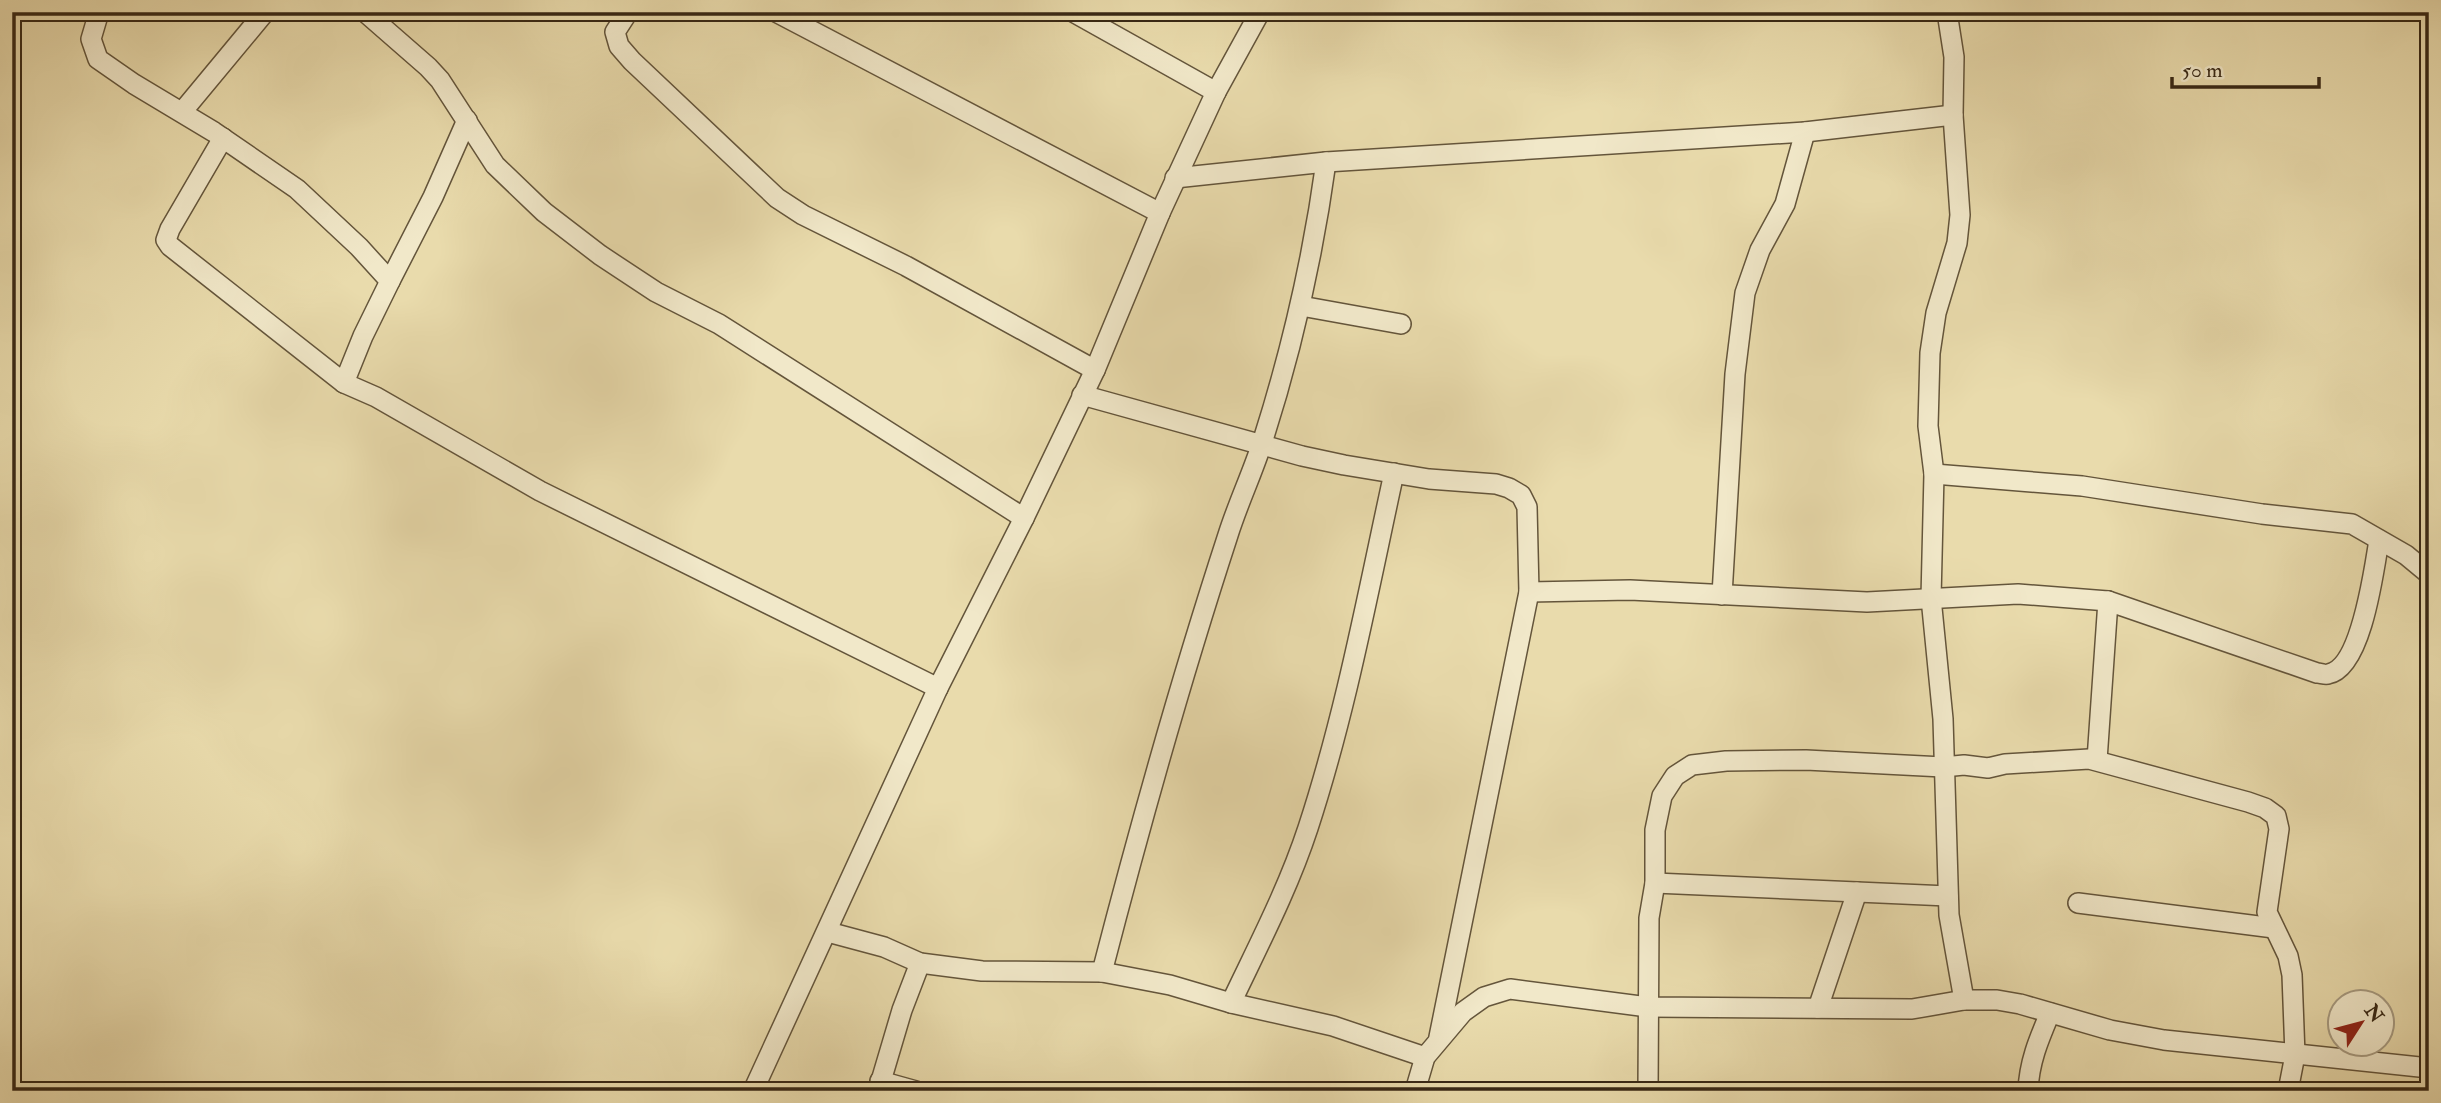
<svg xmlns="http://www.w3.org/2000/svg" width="2441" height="1103" font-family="'IM FELL Double Pica',serif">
<rect width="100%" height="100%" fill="#e9dbac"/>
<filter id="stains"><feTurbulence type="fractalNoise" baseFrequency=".00286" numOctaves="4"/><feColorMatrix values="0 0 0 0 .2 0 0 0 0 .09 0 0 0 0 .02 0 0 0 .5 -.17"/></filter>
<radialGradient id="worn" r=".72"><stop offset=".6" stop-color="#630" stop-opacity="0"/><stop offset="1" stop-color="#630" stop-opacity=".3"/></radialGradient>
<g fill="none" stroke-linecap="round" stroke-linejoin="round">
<!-- minor casing -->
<g stroke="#64553b" stroke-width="22">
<g id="minor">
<path d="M 99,12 L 91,39 L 98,59 L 134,84 L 214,132 L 297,189 L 359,247 L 390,281 L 363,336 L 344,383 L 376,397 L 540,491 L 938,688"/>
<path d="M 365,12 L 428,67 L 440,80 L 495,165 L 544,212 L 600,255 L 656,292 L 719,324 L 1024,518"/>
<path d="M 628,12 L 615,32 L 619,46 L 632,61 L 777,198 L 803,215 L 906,266 L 1095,370"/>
<path d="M 776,12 L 1160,213"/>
<path d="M 1073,12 L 1216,92"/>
<path d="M 1947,12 L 1954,57 L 1953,115 L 1960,215 L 1957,243 L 1936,313 L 1930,353 L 1928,426 L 1934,474 L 1931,598 L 1943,719 L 1949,915 L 1964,1000"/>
<path d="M 182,112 L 265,12"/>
<path d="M 223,138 L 170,229 L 166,240 L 170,246 L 344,383"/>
<path d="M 1175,178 L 1326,162 L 1805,132 L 1953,115"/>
<path d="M 390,281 L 433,197 L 467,120"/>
<path d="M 1301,306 L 1401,324"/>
<path d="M 1082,395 L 1302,456 L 1344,465 L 1429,479 L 1496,484 L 1509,488 L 1521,495 L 1527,507 L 1529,592 L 1439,1037"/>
<path d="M 1934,474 L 2082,486 L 2262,514 L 2352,524 L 2406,555 L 2429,574"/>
<path d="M 1529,592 L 1630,590 L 1867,602 L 2018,594 L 2108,601"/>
<path d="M 1722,595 L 1735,374 L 1745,293 L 1760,250 L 1785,204 L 1805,132"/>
<path d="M 2097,760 L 2108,601 L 2317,673 C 2321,673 2325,675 2328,674 C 2362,668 2374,569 2379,540"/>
<path d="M 1655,883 L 1948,896"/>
<path d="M 2078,903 L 2274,928"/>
<path d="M 828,932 L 884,947 L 920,963 L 982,971 L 1102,972 L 1170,985 L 1231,1003 L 1333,1026 L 1425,1057"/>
<path d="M 1102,972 C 1140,825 1181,679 1228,535 C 1238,503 1253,472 1263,440 C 1292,349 1313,257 1326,162"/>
<path d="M 1231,1003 C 1258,946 1288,889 1308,828 C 1346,712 1368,592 1394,473"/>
<path d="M 1818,1008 L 1857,892"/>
<path d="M 880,1081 L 916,1091"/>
<path d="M 753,1091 L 938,688 L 1024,518 L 1095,370 L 1160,213 L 1216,92 L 1260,12"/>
<path d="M 878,1091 L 902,1010 L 920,963"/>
<path d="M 1415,1091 L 1425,1057 L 1463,1012 L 1484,997 L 1510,989 L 1648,1007 L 1912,1009 L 1964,1000 L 1997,1000 L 2020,1004 L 2110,1030 L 2164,1040 L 2429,1068"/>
<path d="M 1648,1091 L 1649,918 L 1655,883 L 1655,830 L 1662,796 L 1675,776 L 1692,765 L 1726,761 L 1806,760 L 1943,767 L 1964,765 L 1988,768 L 2005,764 L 2089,759 L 2248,802 L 2265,808 L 2276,816 L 2279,829 L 2267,912 L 2288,956 L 2292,975 L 2295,1055 L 2288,1091"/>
<path d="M 2028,1091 C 2029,1062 2039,1039 2050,1013"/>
</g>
</g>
<!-- minor -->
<use href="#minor" stroke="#f1e8c9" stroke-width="19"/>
</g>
<!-- margin -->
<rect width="2441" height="1103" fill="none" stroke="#e9dbac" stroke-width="42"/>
<rect x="14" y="14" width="2413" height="1075" fill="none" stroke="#382815" stroke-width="3.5"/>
<rect x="21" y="21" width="2399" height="1061" fill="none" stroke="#382815" stroke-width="2"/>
<!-- north arrow -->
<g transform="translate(2361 1023) rotate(54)"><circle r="33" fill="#f1e8c9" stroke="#a79b81" stroke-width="2"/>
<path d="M0-5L12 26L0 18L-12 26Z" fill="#8f2418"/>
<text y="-10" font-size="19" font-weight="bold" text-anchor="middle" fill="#382815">N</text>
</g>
<!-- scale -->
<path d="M2172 77v10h147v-10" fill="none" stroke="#382815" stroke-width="3.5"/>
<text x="2182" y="77" font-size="21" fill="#382815" stroke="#f1e8c9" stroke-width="5" paint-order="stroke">50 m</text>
<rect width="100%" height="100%" filter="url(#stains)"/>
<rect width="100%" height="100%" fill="url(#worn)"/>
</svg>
